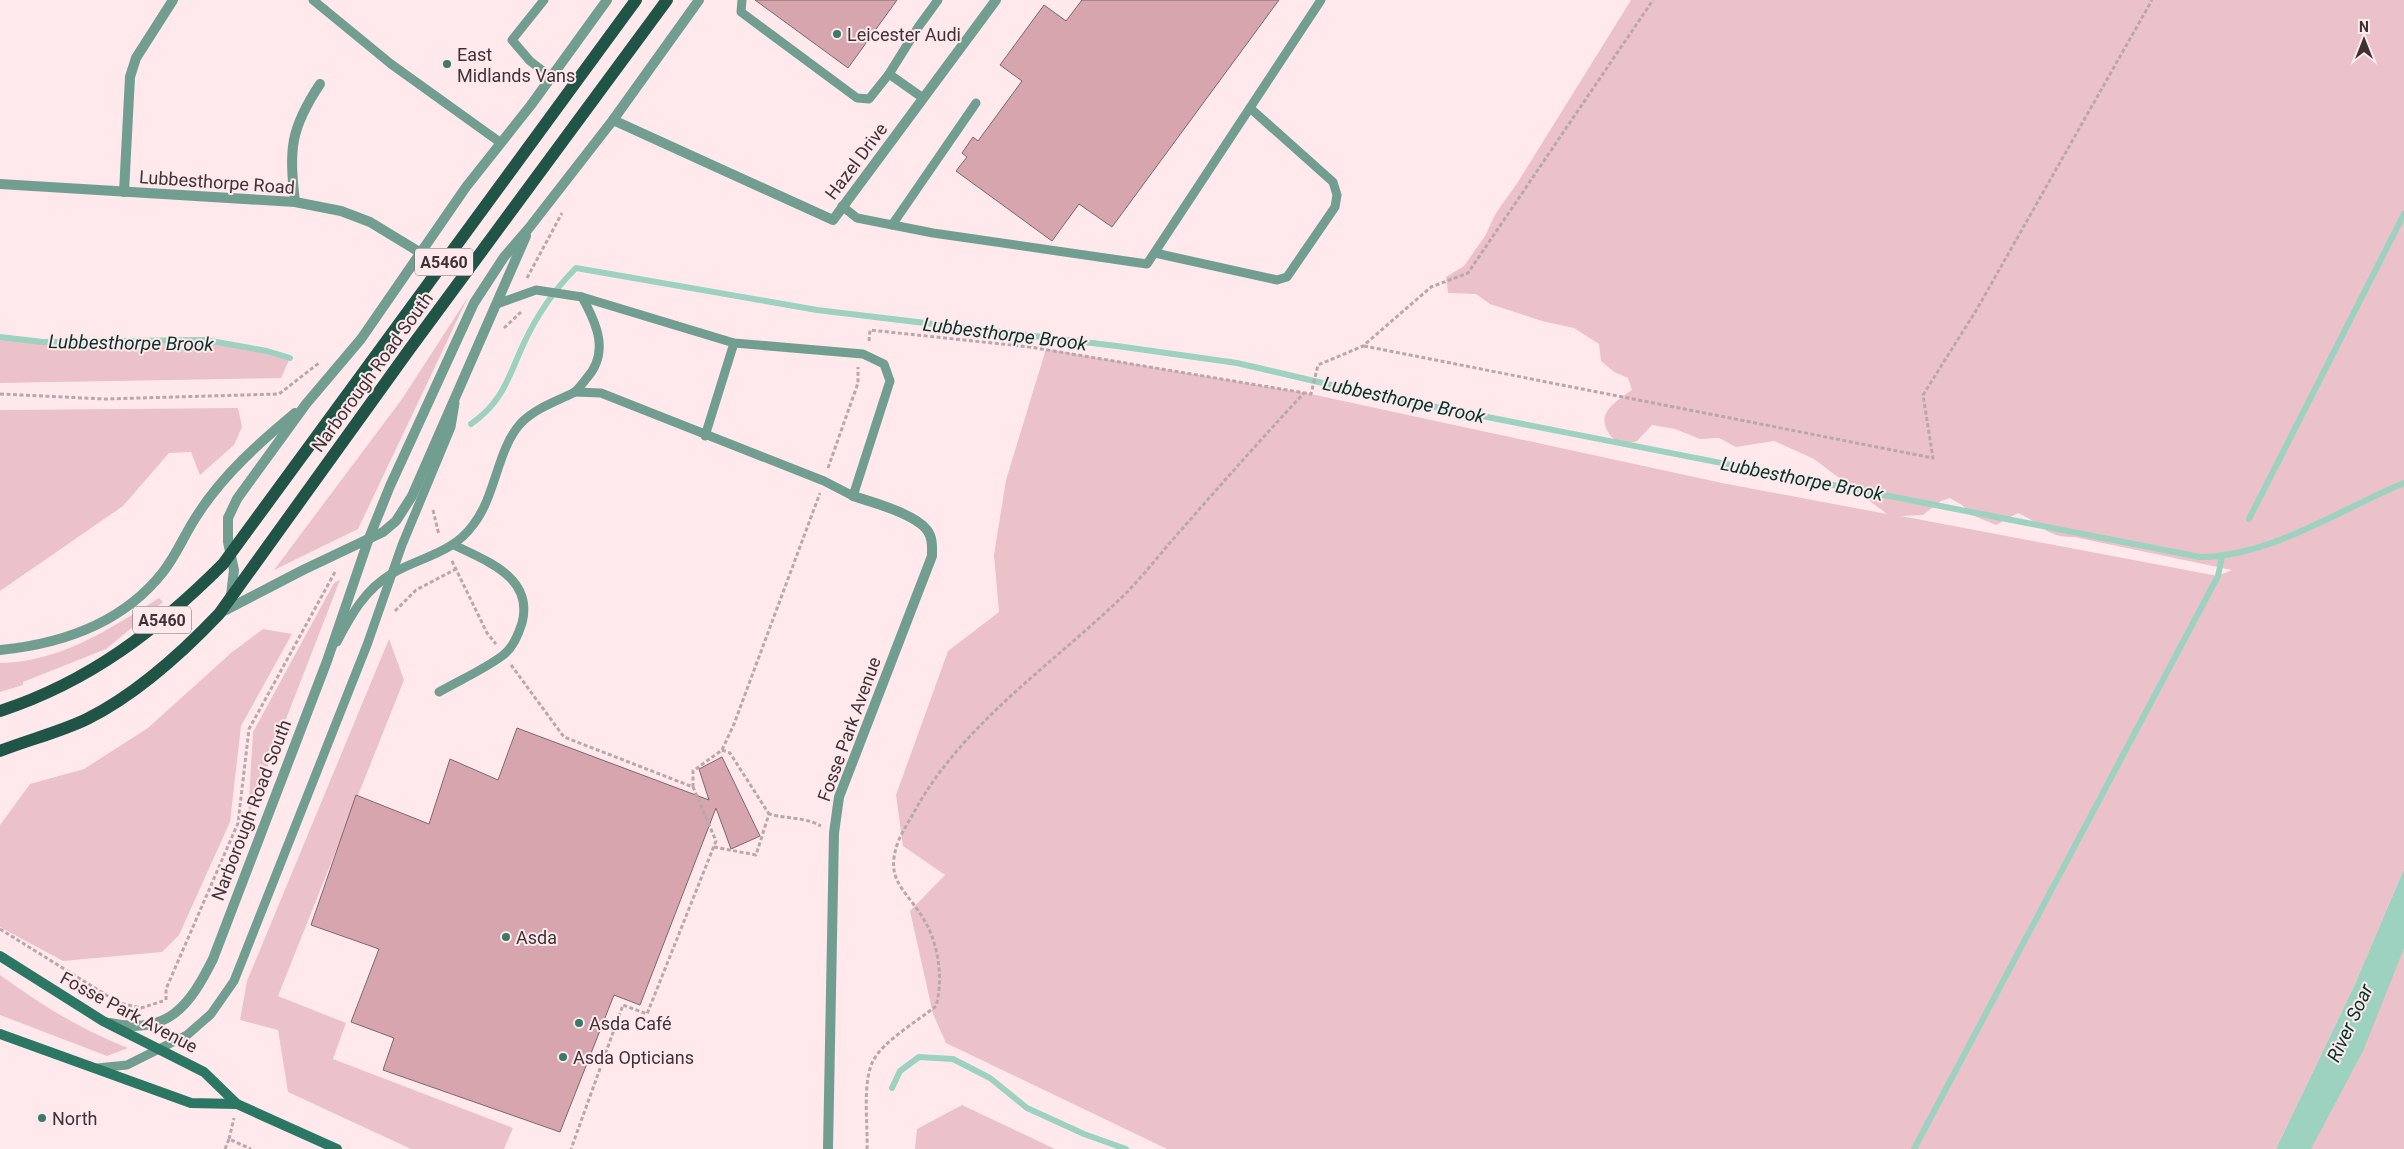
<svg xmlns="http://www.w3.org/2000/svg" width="2404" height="1149" font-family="Roboto,sans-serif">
<rect width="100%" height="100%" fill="#ffe9ed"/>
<!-- green -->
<g fill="#ebc2c9" fill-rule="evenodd">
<path d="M 1631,0 L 2404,0 L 2404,869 L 2355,984 L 2276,1149 L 1167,1149 L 946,1043 L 933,1014 L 910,911 L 945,875 L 903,846 L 896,795 L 948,651 L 999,612 L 994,555 L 1006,480 L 1046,349 L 1311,394 L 1722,483 L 1887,514 L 1814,459 L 1774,441 L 1736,447 L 1719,438 L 1700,439 L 1675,429 L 1652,425 L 1637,441 L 1620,446 C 1591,419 1607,407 1632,390 L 1628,378 L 1614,372 L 1601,361 L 1599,344 L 1574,328 L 1542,321 L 1490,304 L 1476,294 L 1448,293 L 1446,277 L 1464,266 L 1485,236 L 1496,213 L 1518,182 ZM 1950,498 L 1962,505 L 1972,515 L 1996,525 L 2018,513 C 2044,524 2043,537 2074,537 L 2232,570 L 2218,576 L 1901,516 L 1923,515 L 1941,501 Z"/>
<path d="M 468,297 L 358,529 L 274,570 L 402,399 Z"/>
<path d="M 0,337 L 43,342 L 205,340 L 267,351 L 290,358 L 281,378 L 0,383 Z"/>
<path d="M 238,408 L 242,427 L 234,445 L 200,475 L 191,452 L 169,453 L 123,506 L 0,591 L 0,410 Z"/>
<path d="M 340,580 L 248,817 L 253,732 L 334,583 Z"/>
<path d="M 159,598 L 163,602 L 106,649 L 23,682 L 23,685 L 0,692 L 0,663 C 60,662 110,629 159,598 Z"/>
<path d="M 263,629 L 292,634 L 241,726 L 230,822 L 179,935 L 162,952 L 63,961 L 0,927 L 0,825 L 30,784 L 84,769 L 148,728 L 231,653 Z"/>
<path d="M 389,639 L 404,680 L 278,996 L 346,1023 L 333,1059 L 513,1128 L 504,1149 L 411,1149 L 288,1092 L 278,1030 L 240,1020 L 247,981 Z"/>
<path d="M 2404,896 L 2404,1149 L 2292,1149 Z"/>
<path d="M 0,975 C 43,1006 78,1028 128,1048 L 107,1056 L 0,1015 Z"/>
<path d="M 962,1105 L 1055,1149 L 915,1149 L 917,1129 Z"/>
</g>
<!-- water -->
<path fill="#9dd1c0" d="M 2404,869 L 2404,948 L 2363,1051 L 2311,1149 L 2276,1149 L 2355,984 Z"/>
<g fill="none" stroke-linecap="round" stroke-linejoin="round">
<!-- stream -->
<g stroke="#9dd1c0" stroke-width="6">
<path d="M 0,337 L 43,342 L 205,340 L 267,351 L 290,358"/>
<path d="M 471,424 C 504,401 508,377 524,343 C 537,315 555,289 576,268 L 817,310 L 1117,346 L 1237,363 L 1370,394 L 2200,557 C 2273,556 2338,510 2404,483"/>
<path d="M 2249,519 L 2404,214"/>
<path d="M 892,1088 L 900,1071 L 919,1057 L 953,1059 L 990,1078 L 1027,1108 L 1084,1134 L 1126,1149"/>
<path d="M 1914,1149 L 2218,576 L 2222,557"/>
</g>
</g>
<!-- building -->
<g fill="#d6a5ad" stroke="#7e686b">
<path d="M 755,0 L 897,0 L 848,68 Z"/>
<path d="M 1082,0 L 1279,0 L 1112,227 L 1079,204 L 1052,241 L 956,171 L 967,157 L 962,153 L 973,137 L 978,141 L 1022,81 L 1000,65 L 1044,5 L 1066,21 Z"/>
<path d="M 517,728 L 709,800 L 699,769 L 722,757 L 760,836 L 731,849 L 716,808 L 640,1005 L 614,995 L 560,1132 L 383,1070 L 394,1038 L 351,1022 L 379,949 L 311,925 L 356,795 L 429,824 L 450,759 L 498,780 Z"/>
</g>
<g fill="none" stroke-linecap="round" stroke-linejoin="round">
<!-- path -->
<g stroke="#b9a8ab" stroke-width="3" stroke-dasharray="4 2.5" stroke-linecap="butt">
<path d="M 527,278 L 562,213"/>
<path d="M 504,328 L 521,312"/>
<path d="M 869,341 L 870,330 L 1030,347 L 1311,394 L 1318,365 L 1363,346 L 1431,287 L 1468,273 L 1653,0"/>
<path d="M 1364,346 L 1933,458 L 1923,395 L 1977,309 L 2152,0"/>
<path d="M 0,394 L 105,399 L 279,394 L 319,363"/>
<path d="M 828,468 L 858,383 L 858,367"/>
<path d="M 433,510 L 439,535"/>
<path d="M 452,561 L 487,633 L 496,644"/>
<path d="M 395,611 L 416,590 L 456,569"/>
<path d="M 511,665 L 564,737 L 693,787 L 716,841 L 647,1014 L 623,1005 L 571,1149"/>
<path d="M 722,750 L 730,753 L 769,814"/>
<path d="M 693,787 L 693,771 L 722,750 L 734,724 L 820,493"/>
<path d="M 714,847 L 756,855 L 769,814 C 787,819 805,817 821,826"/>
<path d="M 0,929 L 119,1003 L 141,1008 L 163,1001"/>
<path d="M 166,1000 L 166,989 L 238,823 L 249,729 L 335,572"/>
<path d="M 229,1139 L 234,1118"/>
<path d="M 225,1149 L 229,1139 L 251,1149"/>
<path d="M 867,1149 C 868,1124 862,1083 873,1061 C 883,1041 918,1021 936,1006 C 944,978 938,939 921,915 C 903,887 885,879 898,842 C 902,832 908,823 913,814 C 961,725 1049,667 1120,599 C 1143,577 1162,551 1183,528 C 1223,482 1263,437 1304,393"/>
</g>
<!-- lane -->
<g stroke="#719e90" stroke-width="9">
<path d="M 313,0 L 391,64 L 501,143"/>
<path d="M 544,0 L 512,40 L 530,61 L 551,77"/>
<path d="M 742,0 L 741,12 L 857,98 L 869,99 L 889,74"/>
<path d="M 923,98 L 889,74 L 919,26 L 938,0"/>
<path d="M 842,206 L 857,218 L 933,233 L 1147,264 L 1321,0"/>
<path d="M 892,225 L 976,103"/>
<path d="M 1155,253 L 1277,280 L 1287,277 L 1335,207 L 1337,195 L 1333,182 L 1250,108"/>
<path d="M 497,304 L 536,290 L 582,297 L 734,343 L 863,354 L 884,364 L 890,381 L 853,496 L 824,481 L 601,393 L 575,392"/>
<path d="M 705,436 L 734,343"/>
<path d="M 337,642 C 351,615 365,589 393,573 C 421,557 453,553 473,525 C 496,496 497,449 521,423 C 536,408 555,402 573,393 C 578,390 582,384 586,379 C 610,353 597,324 582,297"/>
<path d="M 439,692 C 460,680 483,670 502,656 C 513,648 518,635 522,623 C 534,577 486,561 454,545"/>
<path d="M 97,1068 L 127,1065 L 187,1035 L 211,1014 L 234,981 L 367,645 L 402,545 L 451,427 L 455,403"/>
</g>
<!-- street -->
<g stroke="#719e90" stroke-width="10">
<path d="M 613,120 L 833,220 L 996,0"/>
<path d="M 0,184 L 295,202 L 341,211 L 370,222 L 421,253"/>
<path d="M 124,192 L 130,77 L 136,58 L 173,0"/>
<path d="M 295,202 C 289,149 290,129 320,84"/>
<path d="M 231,595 L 234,570 L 228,542 L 228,518 L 237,499 L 306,404 L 361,339 L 466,187 L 531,105 L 607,0"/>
<path d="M 220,613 L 303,570 L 383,532 L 396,521 L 412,496 L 526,236"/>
<path d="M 0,650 C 61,644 123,623 163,572 C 177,554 185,533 198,514 C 223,475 259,443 295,413"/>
<path d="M 111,1023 C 168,1036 190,1005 213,959 L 327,661 L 369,538 L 390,486 L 474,303 L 504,257 L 529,228 L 613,120 L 699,0"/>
<path d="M 828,1149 L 834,833 L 839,797 L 932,556 C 932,547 933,538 927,530 C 915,514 872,502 853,496"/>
</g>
<!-- secondary -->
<g stroke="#2b7763" stroke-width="10">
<path d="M 0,956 L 103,1021 L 204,1072 L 237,1104 L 337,1149"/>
<path d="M 0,1034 L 191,1103 L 237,1104"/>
</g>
<!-- primary -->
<g stroke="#205446" stroke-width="12">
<path d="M 0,711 C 89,682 157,630 223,564 L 636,0"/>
<path d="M 0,751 C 28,740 60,732 87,719 C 137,694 181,654 219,614 L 409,350 L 667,0"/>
</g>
</g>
<!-- markers -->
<g fill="#3a7a68" stroke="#ffe9ed" stroke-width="2">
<circle cx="837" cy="34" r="5"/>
<circle cx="447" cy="64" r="5"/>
<circle cx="506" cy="937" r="5"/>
<circle cx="579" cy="1023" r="5"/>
<circle cx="563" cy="1057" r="5"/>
<circle cx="42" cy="1118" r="5"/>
</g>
<g text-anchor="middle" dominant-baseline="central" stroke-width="4" stroke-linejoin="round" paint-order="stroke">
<!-- shield labels -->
<g fill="#ffe9ed" stroke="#776a6c" stroke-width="1">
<rect x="415" y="248.5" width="58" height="27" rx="4"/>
<rect x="133" y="606.5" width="58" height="27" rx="4"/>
</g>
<g font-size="16" font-weight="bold" fill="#3d3335">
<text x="444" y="262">A5460</text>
<text x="162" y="620">A5460</text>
</g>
<!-- poi labels -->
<g font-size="18" fill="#3d3335" stroke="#ffe9ed" text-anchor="start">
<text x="847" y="34">Leicester Audi</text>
<text x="457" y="54">East<tspan x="457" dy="21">Midlands Vans</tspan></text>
<text x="516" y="937">Asda</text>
<text x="589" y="1023">Asda Café</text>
<text x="573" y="1057">Asda Opticians</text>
<text x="52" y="1118">North</text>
</g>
<!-- street labels -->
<g font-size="18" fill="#3d3335" stroke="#ffe9ed">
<text transform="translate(856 161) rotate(-53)">Hazel Drive</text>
<text transform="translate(217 182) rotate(4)">Lubbesthorpe Road</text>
<text transform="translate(372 372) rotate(-54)">Narborough Road South</text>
<text transform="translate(849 729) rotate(-70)">Fosse Park Avenue</text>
<text transform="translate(251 810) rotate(-69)">Narborough Road South</text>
<text transform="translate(129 1012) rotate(28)">Fosse Park Avenue</text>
</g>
<!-- water labels -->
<g font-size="19" font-style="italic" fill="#043429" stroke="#ffe9ed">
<text transform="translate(1005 334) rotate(7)">Lubbesthorpe Brook</text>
<text transform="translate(131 343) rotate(1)">Lubbesthorpe Brook</text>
<text transform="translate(1404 400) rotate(12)">Lubbesthorpe Brook</text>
<text transform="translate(1802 479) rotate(11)">Lubbesthorpe Brook</text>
<text transform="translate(2350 1023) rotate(-65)">River Soar</text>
</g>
</g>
<!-- north arrow -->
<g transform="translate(2364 40)" stroke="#ffe9ed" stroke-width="4" paint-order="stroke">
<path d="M0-4L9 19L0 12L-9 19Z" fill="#3d3335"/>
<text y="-8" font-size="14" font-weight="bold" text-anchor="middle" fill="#3d3335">N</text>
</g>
</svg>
